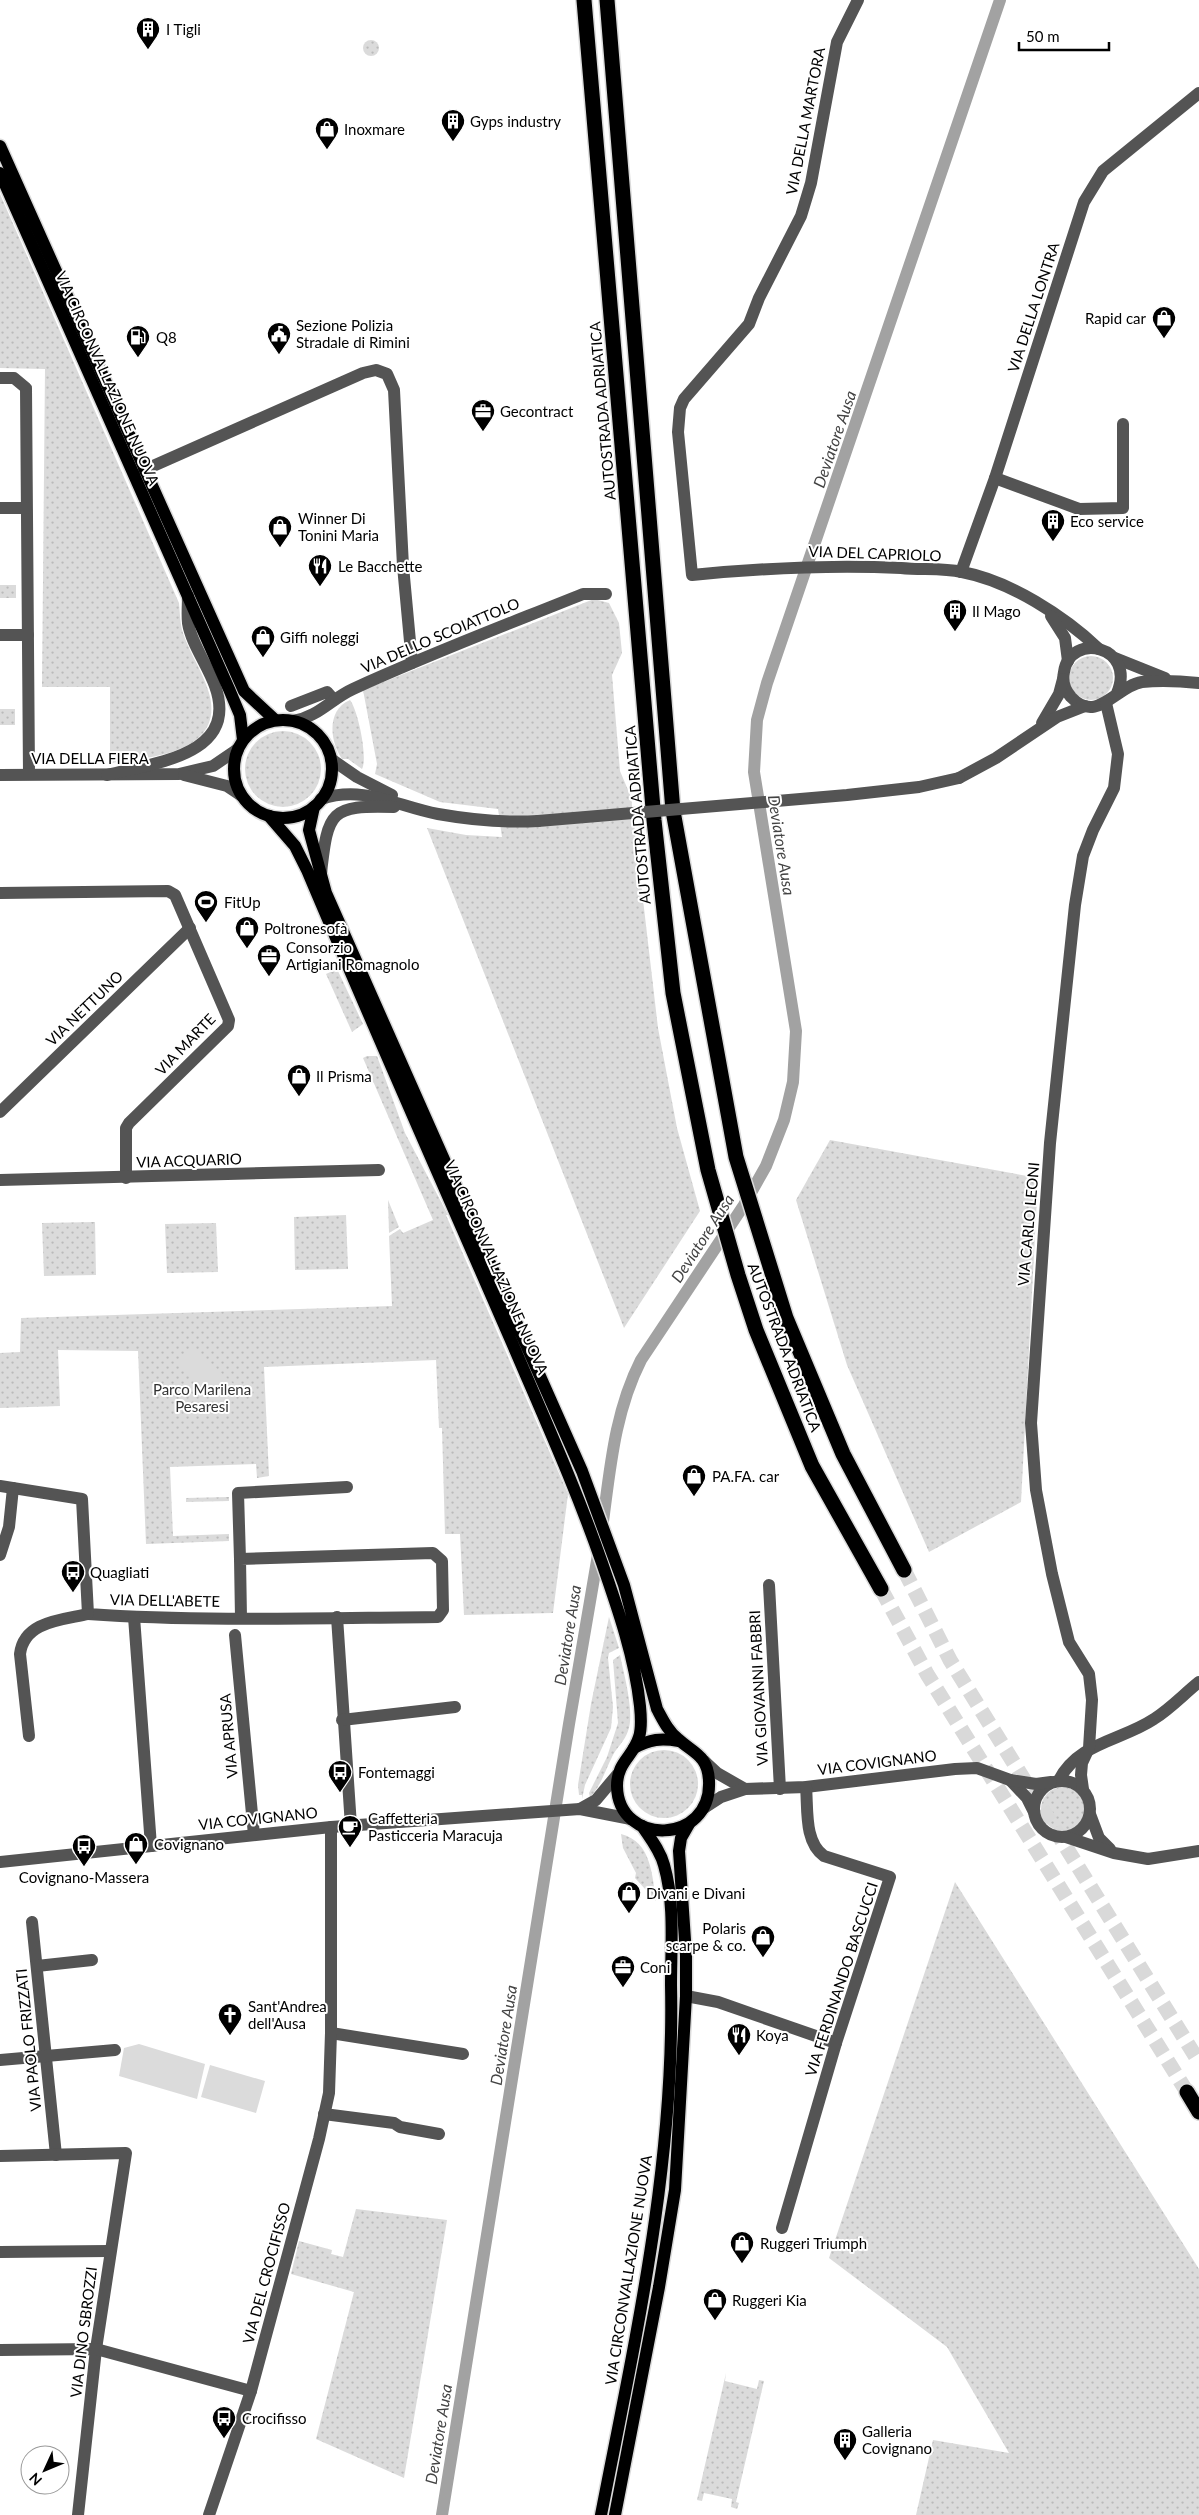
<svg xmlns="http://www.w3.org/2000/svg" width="1199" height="2515" font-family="Lato,sans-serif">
<defs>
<pattern id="grass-dots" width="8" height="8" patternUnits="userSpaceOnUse" patternTransform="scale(1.25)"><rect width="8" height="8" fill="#dbdbdb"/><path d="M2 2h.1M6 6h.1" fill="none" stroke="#bababa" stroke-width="1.8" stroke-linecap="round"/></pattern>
</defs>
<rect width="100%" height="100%" fill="#fff"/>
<!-- grass -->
<g fill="url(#grass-dots)">
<circle cx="371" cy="48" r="8"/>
<path d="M 0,194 L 179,603 C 180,613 180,624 183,633 C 190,654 203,672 209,693 C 226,753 149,758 110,763 L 110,687 L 42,687 L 45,369 L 0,368 Z"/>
<rect x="0" y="585" width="16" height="13"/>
<path d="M 594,599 L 609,603 L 619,623 L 622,653 L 612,675 L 620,771 L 631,797 L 658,1028 L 677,1128 L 700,1211 L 624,1328 L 427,828 L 466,835 L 502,837 L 498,809 L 440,802 L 375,774 L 377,764 L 363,690 Z"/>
<circle cx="1091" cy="678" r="22"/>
<path d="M 350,700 C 358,710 368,758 362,769 L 348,759 L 342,759 C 330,742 326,710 350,700 Z"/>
<rect x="0" y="709" width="15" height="16"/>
<circle cx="283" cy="769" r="38"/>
<path d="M 337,969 L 363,1024 L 352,1032 L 326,974 Z"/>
<path d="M 367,1056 L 377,1056 L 405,1133 L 448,1215 L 446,1215 L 568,1494 L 553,1613 L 464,1615 L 460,1534 L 445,1534 L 442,1428 L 439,1428 L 436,1360 L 264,1367 L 269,1476 L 257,1478 L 256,1464 L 170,1467 L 173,1536 L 229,1534 L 229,1541 L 146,1544 L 138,1351 L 58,1350 L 60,1406 L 0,1408 L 0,1353 L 20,1352 L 21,1318 L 392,1306 L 389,1236 L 400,1229 L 403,1233 L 433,1220 L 363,1058 Z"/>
<path d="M 830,1140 L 1038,1178 L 1021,1502 L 929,1552 L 847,1365 L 796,1200 Z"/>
<path d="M 388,1200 L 399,1227 L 389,1233 Z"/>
<path d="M 346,1215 L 348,1269 L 295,1270 L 294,1217 Z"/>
<path d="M 95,1222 L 96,1275 L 44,1276 L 42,1223 Z"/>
<path d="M 216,1223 L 218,1272 L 167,1273 L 165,1224 Z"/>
<path d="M 229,1497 L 229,1501 L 186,1502 L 186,1498 Z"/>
<path d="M 609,1617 L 619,1648 L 609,1653 L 608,1658 L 613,1707 L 611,1728 L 585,1785 L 582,1799 L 582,1795 L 579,1795 L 578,1785 L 591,1704 Z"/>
<path d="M 620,1655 C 624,1675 635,1713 628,1731 C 625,1741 616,1748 612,1757 C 605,1771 601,1786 590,1797 L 589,1793 L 607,1757 L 618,1723 L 613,1660 Z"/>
<circle cx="664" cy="1784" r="34"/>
<circle cx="1063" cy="1809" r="22"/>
<path d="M 621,1834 C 652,1842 652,1876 656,1901 L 635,1878 L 636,1873 L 623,1848 Z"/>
<path d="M 955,1882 L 1199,2269 L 1199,2515 L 916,2515 L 933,2440 L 1009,2453 L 947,2347 L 829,2258 Z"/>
<path d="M 356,2209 L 447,2220 L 404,2478 L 316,2439 L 354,2292 L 291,2274 L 299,2241 L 332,2250 L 331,2254 L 343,2257 Z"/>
<path d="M 726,2373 L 725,2381 L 757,2389 L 759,2380 L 764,2381 L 736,2502 L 739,2503 L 737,2509 L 731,2507 L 732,2499 L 704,2493 L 702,2501 L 697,2500 Z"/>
</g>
<!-- garden -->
<g fill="#dbdbdb">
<path d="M 192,1346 L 241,1391 L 225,1408 L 176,1363 Z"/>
<path d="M 139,2044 L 205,2064 L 197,2099 L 119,2076 L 124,2048 Z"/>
<path d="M 210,2065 L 265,2081 L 256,2113 L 201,2097 Z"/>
</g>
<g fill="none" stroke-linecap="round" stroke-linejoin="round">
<!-- canal -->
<g stroke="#a2a2a2" stroke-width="12">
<path d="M 602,1529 C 610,1471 614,1413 641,1360 L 744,1205 L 766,1166 L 784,1120 L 793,1082 L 796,1031 L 754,772 L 757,720 L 767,683 L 1000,0"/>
<path d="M 442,2515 L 569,1724 L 599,1549"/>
</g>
<!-- highway-tunnel -->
<g stroke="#d9d9d9" stroke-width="15" stroke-dasharray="15 8" stroke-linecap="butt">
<path d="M 904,1570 L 950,1660 L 1199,2062"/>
<path d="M 881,1589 L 927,1674 L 1187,2092"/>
</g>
<!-- major casing -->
<g stroke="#dbdbdb" stroke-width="15">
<g id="major">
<path d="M 0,146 L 244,691 L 275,720"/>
<path d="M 0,173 L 229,689 L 240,715 L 243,740"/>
<circle cx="283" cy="769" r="49"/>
<path d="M 269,816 L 295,846 L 307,870 C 375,1031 446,1191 516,1352 C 546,1422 577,1491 602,1563 C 618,1609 635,1658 640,1706 C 641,1716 642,1728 639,1737 C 633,1757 617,1762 617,1786 C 618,1847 712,1845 709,1781 C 708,1755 693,1753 678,1739 C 668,1731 663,1720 657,1709 L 624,1585 L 582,1471 L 326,893 L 309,830 L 314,807"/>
<path d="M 634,1748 C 650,1739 661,1738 679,1741"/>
<path d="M 601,2515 C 635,2340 675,2165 671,1985 C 671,1946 675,1903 664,1865 C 660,1850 650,1838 642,1826"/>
<path d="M 615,2515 L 659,2287 L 675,2190 L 686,1996 L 686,1955 L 679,1851 L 681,1838 L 689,1824"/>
</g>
</g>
<!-- highway casing -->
<g stroke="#dbdbdb" stroke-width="18">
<g id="highway">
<path d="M 584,0 L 654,820 L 673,993 L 708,1170 L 738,1275 L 756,1330 L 812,1466 L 881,1589"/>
<path d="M 607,0 L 673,811 L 736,1157 L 786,1318 L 843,1454 L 904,1570"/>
<path d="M 1187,2092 L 1199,2112"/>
</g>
</g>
<!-- minor -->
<g stroke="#545454" stroke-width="12">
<path d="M 858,0 L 837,42 L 811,183 L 801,216 L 759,298 L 749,324 L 684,399 L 680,408 L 678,432 L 692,575 C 762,568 831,565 901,568 C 921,570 942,568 962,572 C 1010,581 1064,616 1099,649"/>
<path d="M 0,378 L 14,378 L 26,388 L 29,774"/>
<path d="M 144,470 L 363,373 L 376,370 L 387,374 L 394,390 L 403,566 L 412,663"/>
<path d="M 995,478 L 1079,509 L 1123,508 L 1123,424"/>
<path d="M 0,508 L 26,508"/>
<path d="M 961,572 L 995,478 L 1084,202 L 1103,171 L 1199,93"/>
<path d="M 1051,616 L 1065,638 L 1068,661"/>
<path d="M 0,635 L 28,635"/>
<path d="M 1115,658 L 1165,678"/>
<path d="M 1117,693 C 1137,646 1070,631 1064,672 C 1062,681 1065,690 1071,697 C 1097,725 1116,686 1142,682 C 1161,680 1180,681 1199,683"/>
<path d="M 291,706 L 327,692 L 334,700"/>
<path d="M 293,721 C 318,717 331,699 353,689 C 429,654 506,625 583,594 L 606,594"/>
<path d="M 1042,723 L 1059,694 L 1063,679"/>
<path d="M 331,759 L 357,777 L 392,795"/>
<path d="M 0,775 L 179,774 L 213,766 L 238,749"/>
<path d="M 107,775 C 152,763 240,756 215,686 C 208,666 191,643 188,623 C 187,614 188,605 188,596"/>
<path d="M 184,775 L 227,786 L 242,796"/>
<path d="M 959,778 L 996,758 L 1057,717 L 1085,706"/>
<path d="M 321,799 C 364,785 396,806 438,814 C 472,820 504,823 538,821"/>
<path d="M 321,873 C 328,811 330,805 394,807"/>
<path d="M 0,893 L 168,891 L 175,895 L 229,1020 L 228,1026 L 129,1123 L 126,1128 L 126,1178"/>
<path d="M 0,1112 L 190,928"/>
<path d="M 0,1180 L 379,1170"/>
<path d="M 0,1486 L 82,1499 L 88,1614 C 204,1622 322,1618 438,1617 L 443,1610 L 442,1561 L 433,1553 L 240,1559 L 241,1618"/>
<path d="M 0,1555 L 9,1527 L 13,1488"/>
<path d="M 240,1559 L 238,1493 L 347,1487"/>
<path d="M 769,1585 L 780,1789"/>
<path d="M 134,1617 L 151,1846"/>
<path d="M 337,1617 L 351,1826"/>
<path d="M 235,1635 L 254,1835"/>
<path d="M 342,1720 L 455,1707"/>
<path d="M 29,1736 L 20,1654 C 24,1621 62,1620 88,1614"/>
<path d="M 704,1761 L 717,1773 L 745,1789"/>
<path d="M 1010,1780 L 1027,1798 L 1034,1812"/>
<path d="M 1059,1780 C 1079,1742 1121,1741 1154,1719 C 1170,1709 1184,1694 1199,1682"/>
<circle cx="1062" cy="1809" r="28"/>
<path d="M 1083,1789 L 1081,1775 L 1082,1763 L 1089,1748 L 1092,1700 L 1089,1674 L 1069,1642 L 1052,1574 L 1036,1490 L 1031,1423 L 1050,1143 L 1075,905 L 1083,856 L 1093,830 L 1114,788 L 1118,754 L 1106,703"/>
<path d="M 704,1808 L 721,1797 L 745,1789 L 806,1787 L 955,1769 L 977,1768 L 1010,1780 L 1036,1784 L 1051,1782"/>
<path d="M 580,1809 L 596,1800 L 617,1775"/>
<path d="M 1090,1814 L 1099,1838 L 1110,1849"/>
<path d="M 1066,1837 L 1114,1853 L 1148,1859 L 1199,1851"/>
<path d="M 0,1862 L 331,1827 L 524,1813 L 580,1809 L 631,1819"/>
<path d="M 32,1922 L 56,2155"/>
<path d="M 37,1966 L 92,1960"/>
<path d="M 686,1996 L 718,2002 L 836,2043"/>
<path d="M 331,2033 L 463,2054"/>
<path d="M 0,2060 L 115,2050"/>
<path d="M 324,2114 L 394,2123 L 400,2127 L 439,2134"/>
<path d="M 0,2156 L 126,2153 L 96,2349 L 78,2515"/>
<path d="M 782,2228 L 836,2043 L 890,1877 L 824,1856 C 804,1842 808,1809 806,1787"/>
<path d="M 0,2252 L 109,2251"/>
<path d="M 0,2350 L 96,2349 L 251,2391"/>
<path d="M 209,2515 L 251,2391 L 319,2139 L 329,2093 L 331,2033 L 331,1827"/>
</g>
<!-- major -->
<use href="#major" stroke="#000" stroke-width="12"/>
<!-- highway -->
<use href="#highway" stroke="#000" stroke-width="15"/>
<!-- minor-bridge -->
<path stroke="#545454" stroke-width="12" d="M 538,821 L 847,795 L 919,787 L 959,778"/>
</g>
<!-- icons -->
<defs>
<g id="building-pin" transform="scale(1.25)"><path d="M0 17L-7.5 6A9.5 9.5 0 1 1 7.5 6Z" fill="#000" stroke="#fff"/><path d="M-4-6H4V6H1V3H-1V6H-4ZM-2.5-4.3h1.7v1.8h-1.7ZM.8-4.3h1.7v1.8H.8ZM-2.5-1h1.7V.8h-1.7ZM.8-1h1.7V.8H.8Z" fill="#fff"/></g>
<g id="shop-pin" transform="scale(1.25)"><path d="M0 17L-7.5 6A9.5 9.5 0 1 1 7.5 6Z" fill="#000" stroke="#fff"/><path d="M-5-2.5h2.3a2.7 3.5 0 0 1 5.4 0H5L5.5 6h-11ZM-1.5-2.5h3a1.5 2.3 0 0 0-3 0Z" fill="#fff"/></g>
<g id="civic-pin" transform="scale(1.25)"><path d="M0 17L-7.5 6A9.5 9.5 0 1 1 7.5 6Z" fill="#000" stroke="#fff"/><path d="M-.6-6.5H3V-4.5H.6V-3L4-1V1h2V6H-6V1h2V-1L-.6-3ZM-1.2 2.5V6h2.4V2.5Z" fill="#fff"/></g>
<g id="fuel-pin" transform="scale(1.25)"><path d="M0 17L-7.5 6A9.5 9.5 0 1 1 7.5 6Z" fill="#000" stroke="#fff"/><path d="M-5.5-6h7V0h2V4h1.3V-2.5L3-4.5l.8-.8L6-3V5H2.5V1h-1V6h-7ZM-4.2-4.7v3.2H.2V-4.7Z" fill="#fff"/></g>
<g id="office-pin" transform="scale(1.25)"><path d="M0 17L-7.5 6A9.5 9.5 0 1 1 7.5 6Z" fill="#000" stroke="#fff"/><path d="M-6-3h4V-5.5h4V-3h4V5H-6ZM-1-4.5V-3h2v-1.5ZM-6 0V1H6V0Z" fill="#fff"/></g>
<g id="restaurant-pin" transform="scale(1.25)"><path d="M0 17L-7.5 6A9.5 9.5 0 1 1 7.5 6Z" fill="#000" stroke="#fff"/><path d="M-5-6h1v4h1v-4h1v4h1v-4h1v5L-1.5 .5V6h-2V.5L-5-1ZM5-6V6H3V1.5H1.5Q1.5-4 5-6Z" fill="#fff"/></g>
<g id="stadium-pin" transform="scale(1.25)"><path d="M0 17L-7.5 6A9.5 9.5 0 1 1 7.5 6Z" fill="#000" stroke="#fff"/><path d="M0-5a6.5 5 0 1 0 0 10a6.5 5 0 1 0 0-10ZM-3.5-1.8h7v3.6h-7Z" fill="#fff"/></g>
<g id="bus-pin" transform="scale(1.25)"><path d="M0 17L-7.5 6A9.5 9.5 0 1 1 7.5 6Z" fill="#000" stroke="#fff"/><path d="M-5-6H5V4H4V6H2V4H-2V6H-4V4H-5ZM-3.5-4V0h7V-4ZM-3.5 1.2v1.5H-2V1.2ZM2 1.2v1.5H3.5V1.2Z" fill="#fff"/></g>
<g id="cafe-pin" transform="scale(1.25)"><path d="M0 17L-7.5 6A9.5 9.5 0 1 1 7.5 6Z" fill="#000" stroke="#fff"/><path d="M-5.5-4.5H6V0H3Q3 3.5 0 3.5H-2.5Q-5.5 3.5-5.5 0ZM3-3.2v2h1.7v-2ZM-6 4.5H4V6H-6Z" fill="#fff"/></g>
<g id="church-pin" transform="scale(1.25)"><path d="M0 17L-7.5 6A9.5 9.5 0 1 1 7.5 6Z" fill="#000" stroke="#fff"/><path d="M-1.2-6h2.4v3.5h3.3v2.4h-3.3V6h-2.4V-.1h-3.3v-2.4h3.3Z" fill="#fff"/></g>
</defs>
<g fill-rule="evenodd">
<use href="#building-pin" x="148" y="29"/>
<use href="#building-pin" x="453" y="121"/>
<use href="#shop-pin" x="327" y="129"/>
<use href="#shop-pin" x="1164" y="318"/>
<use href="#civic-pin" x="279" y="334"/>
<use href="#fuel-pin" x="138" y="337"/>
<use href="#office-pin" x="483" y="411"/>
<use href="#building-pin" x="1053" y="521"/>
<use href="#shop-pin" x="280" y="527"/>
<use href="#restaurant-pin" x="320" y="566"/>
<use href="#building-pin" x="955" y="611"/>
<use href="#shop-pin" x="263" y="637"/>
<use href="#stadium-pin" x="206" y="902"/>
<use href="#shop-pin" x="247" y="928"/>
<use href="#office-pin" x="269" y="956"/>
<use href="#shop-pin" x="299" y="1076"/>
<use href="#shop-pin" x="694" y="1476"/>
<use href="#bus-pin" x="73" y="1572"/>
<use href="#bus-pin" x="340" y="1772"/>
<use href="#cafe-pin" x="350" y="1827"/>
<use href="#shop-pin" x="136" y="1844"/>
<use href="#bus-pin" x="84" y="1846"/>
<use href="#shop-pin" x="629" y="1893"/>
<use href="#shop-pin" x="763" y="1937"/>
<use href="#office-pin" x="623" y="1967"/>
<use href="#church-pin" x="230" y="2015"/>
<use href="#restaurant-pin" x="739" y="2035"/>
<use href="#shop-pin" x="742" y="2243"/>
<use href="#shop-pin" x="715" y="2300"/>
<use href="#bus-pin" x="224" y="2418"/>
<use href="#building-pin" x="845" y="2440"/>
</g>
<g text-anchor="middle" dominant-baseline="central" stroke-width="4" stroke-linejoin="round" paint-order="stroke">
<!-- poi labels -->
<g font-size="15" fill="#000" stroke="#fff" text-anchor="start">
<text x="166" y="29">I Tigli</text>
<text x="470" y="121">Gyps industry</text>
<text x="344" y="129">Inoxmare</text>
<text x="1146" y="318" text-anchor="end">Rapid car</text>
<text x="296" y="325">Sezione Polizia<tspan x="296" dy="17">Stradale di Rimini</tspan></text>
<text x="156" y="337">Q8</text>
<text x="500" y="411">Gecontract</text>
<text x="298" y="518">Winner Di<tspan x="298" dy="17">Tonini Maria</tspan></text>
<text x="1070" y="521">Eco service</text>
<text x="338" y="566">Le Bacchette</text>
<text x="972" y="611">Il Mago</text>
<text x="280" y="637">Giffi noleggi</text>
<text x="224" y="902">FitUp</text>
<text x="264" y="928">Poltronesofà</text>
<text x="286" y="947">Consorzio<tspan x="286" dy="17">Artigiani Romagnolo</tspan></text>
<text x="316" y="1076">Il Prisma</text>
<text x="712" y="1476">PA.FA. car</text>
<text x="90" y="1572">Quagliati</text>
<text x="358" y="1772">Fontemaggi</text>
<text x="368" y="1818">Caffetteria<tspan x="368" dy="17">Pasticceria Maracuja</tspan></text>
<text x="154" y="1844">Covignano</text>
<text x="84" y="1877" text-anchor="middle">Covignano-Massera</text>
<text x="646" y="1893">Divani e Divani</text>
<text x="746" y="1928" text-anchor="end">Polaris<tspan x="746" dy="17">scarpe &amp; co.</tspan></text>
<text x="640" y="1967">Coni</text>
<text x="248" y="2006">Sant'Andrea<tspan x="248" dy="17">dell'Ausa</tspan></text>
<text x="756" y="2035">Koya</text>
<text x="760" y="2243">Ruggeri Triumph</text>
<text x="732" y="2300">Ruggeri Kia</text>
<text x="242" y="2418">Crocifisso</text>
<text x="862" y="2431">Galleria<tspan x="862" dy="17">Covignano</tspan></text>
</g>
<!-- street labels -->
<g font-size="15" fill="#000" stroke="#fff">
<text transform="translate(805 121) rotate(-79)">VIA DELLA MARTORA</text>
<text transform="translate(1033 307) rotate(-72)">VIA DELLA LONTRA</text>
<text transform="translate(108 378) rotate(66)">VIA CIRCONVALLAZIONE NUOVA</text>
<text transform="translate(602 411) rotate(-95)">AUTOSTRADA ADRIATICA</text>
<text transform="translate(875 553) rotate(2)">VIA DEL CAPRIOLO</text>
<text transform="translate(440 635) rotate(-23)">VIA DELLO SCOIATTOLO</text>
<text x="90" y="758">VIA DELLA FIERA</text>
<text transform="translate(637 815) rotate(-95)">AUTOSTRADA ADRIATICA</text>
<text transform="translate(84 1008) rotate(-44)">VIA NETTUNO</text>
<text transform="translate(185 1044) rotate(-46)">VIA MARTE</text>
<text transform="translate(189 1160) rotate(-2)">VIA ACQUARIO</text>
<text transform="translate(1028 1224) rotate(-85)">VIA CARLO LEONI</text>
<text transform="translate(497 1267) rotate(66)">VIA CIRCONVALLAZIONE NUOVA</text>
<text transform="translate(785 1347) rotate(69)">AUTOSTRADA ADRIATICA</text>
<text transform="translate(165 1600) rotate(1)">VIA DELL'ABETE</text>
<text transform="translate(758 1688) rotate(-93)">VIA GIOVANNI FABBRI</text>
<text transform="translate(228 1736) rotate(-95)">VIA APRUSA</text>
<text transform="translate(877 1762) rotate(-7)">VIA COVIGNANO</text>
<text transform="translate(258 1818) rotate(-6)">VIA COVIGNANO</text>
<text transform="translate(841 1979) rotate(-72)">VIA FERDINANDO BASCUCCI</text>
<text transform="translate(28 2040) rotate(-96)">VIA PAOLO FRIZZATI</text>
<text transform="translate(628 2270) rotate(-81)">VIA CIRCONVALLAZIONE NUOVA</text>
<text transform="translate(266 2273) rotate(-75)">VIA DEL CROCIFISSO</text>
<text transform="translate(83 2332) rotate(-83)">VIA DINO SBROZZI</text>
</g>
<!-- park labels -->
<g font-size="15" fill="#323232" stroke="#fff">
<text x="202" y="1389">Parco Marilena<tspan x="202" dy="17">Pesaresi</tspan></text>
</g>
<!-- water labels -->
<g font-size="16" font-style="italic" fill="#434343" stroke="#fff">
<text transform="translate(834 439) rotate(-71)">Deviatore Ausa</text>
<text transform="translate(782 845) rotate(81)">Deviatore Ausa</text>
<text transform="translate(702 1238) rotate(-57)">Deviatore Ausa</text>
<text transform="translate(567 1635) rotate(-81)">Deviatore Ausa</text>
<text transform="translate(503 2035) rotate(-81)">Deviatore Ausa</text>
<text transform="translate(438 2434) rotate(-81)">Deviatore Ausa</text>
</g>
</g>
<!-- north arrow -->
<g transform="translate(45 2470) rotate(226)"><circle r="24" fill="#ffffff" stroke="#999999"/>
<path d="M0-4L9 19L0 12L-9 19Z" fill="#000000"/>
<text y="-8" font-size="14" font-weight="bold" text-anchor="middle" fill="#000000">N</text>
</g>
<!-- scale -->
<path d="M1019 42v8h90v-8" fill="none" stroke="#000000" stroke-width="2.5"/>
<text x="1026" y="42" font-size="15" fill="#000000" stroke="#ffffff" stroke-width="4" paint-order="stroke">50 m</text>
</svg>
